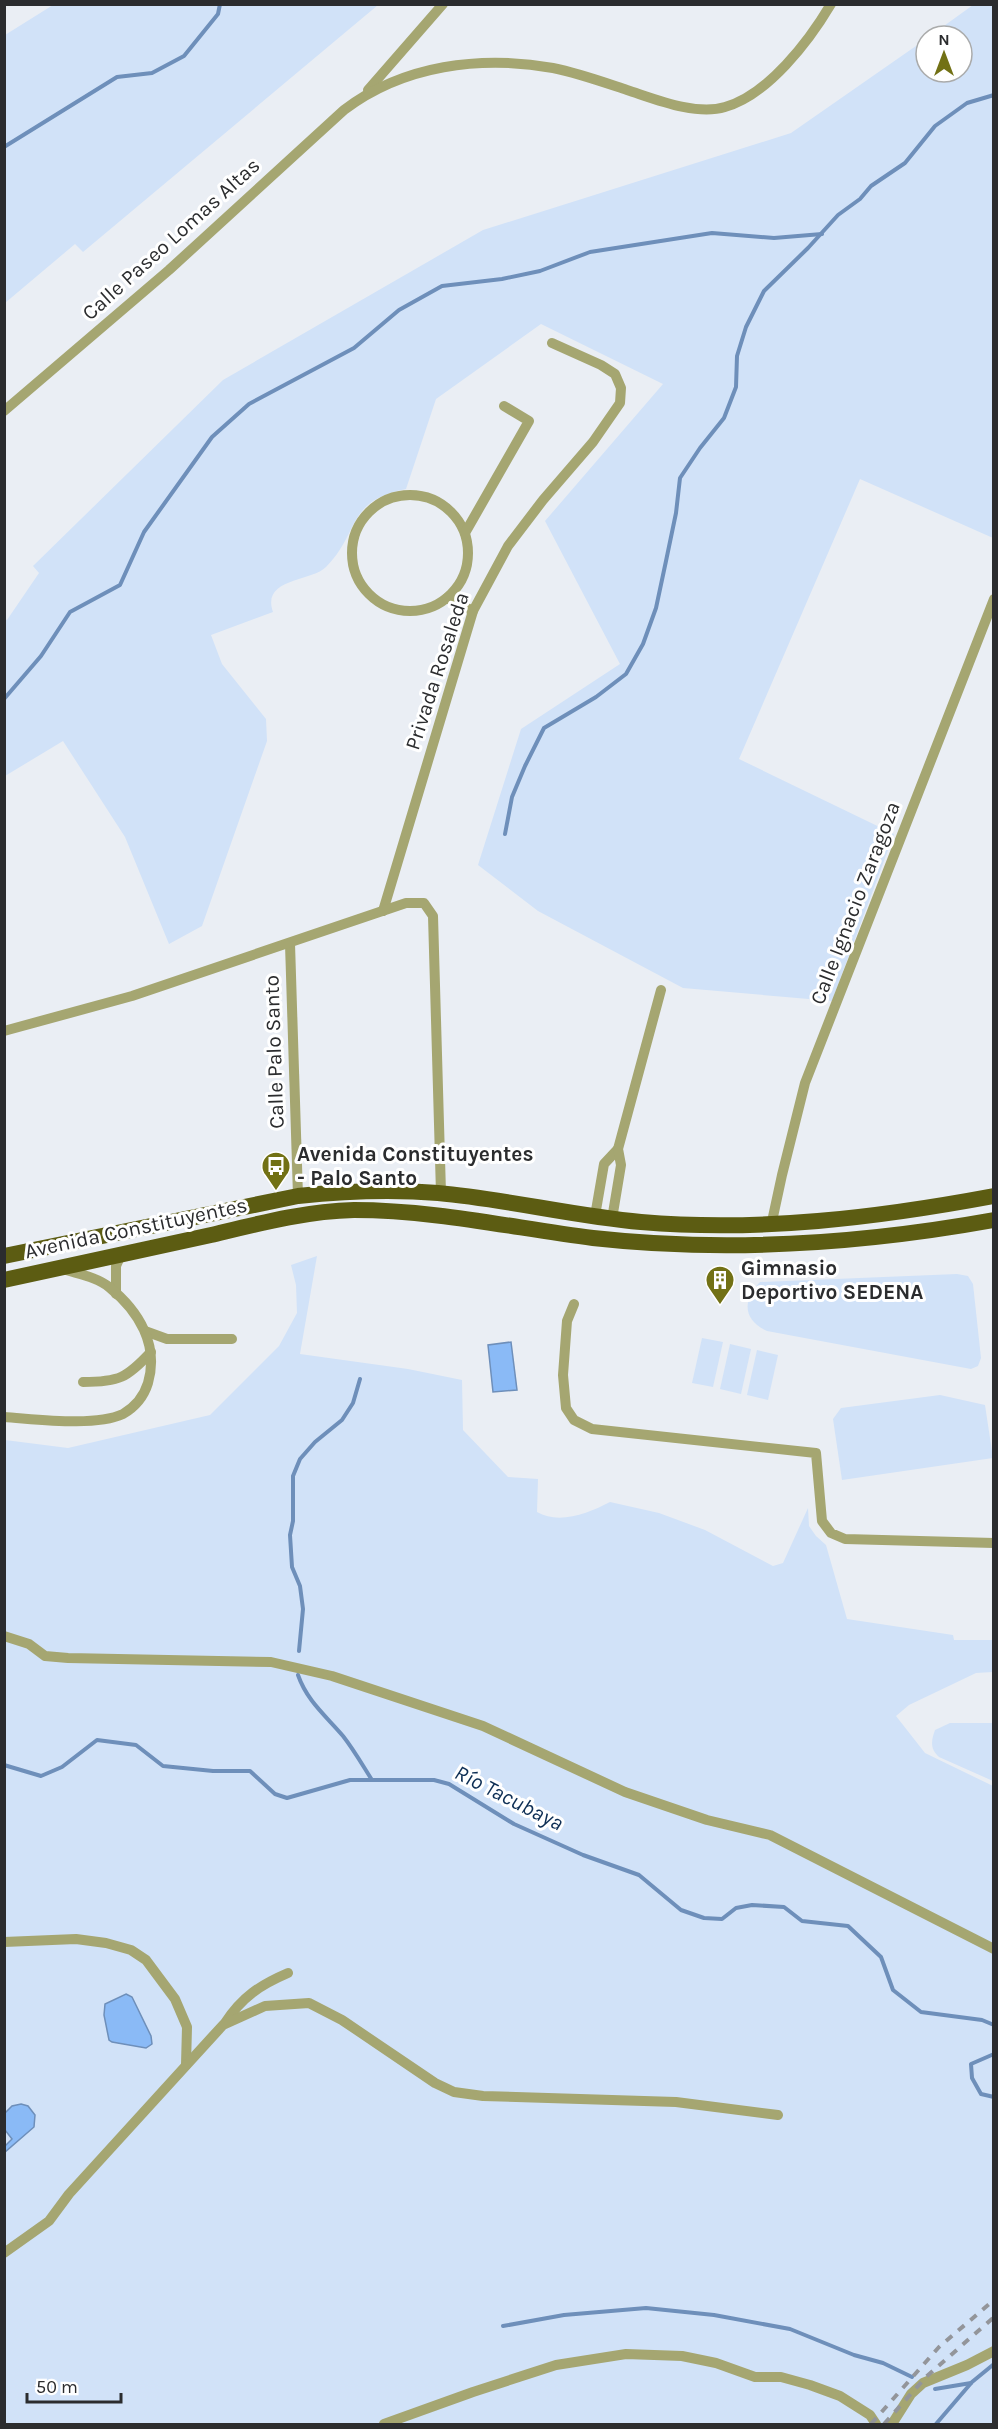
<svg xmlns="http://www.w3.org/2000/svg" width="998" height="2429" font-family="Karla,sans-serif">
<rect width="100%" height="100%" fill="#eaeef4"/>
<!-- green -->
<g fill="#d1e2f8">
<path d="M 53,5 L 53,4 L 378,5 L 83,252 L 75,244 L 5,303 L 5,35 Z"/>
<path d="M 973,5 L 993,5 L 993,538 L 860,479 L 739,759 L 894,834 L 832,1001 L 683,988 L 538,911 L 478,865 L 521,729 L 620,664 L 545,521 L 663,384 L 541,324 L 436,399 L 406,489 C 345,501 361,532 326,567 C 311,582 261,578 273,612 L 211,635 L 222,664 L 266,719 L 267,741 L 202,926 L 169,944 L 125,837 L 63,741 L 5,776 L 5,619 L 7,620 L 39,573 L 33,566 L 223,380 L 483,230 L 791,133 L 926,39 L 926,72 L 962,72 L 962,36 L 930,36 Z"/>
<path d="M 317,1256 L 300,1354 L 408,1369 L 462,1380 L 463,1430 L 508,1477 L 538,1479 L 537,1512 C 559,1525 589,1513 610,1502 L 659,1513 L 705,1530 L 773,1566 L 783,1563 L 808,1508 L 809,1526 L 816,1536 L 826,1545 L 847,1619 L 953,1635 L 954,1640 L 993,1640 L 993,1672 L 976,1673 L 909,1705 L 896,1716 L 925,1753 L 993,1786 L 993,2424 L 5,2424 L 5,1440 L 68,1448 L 210,1415 L 279,1346 L 297,1313 L 296,1285 L 291,1265 Z"/>
<path d="M 957,1274 L 968,1276 L 973,1284 L 981,1358 L 978,1366 L 971,1369 L 767,1331 C 743,1320 742,1300 760,1282 Z"/>
<path d="M 702,1338 L 723,1342 L 713,1387 L 692,1383 Z"/>
<path d="M 730,1344 L 751,1349 L 741,1394 L 720,1389 Z"/>
<path d="M 757,1350 L 778,1355 L 768,1400 L 747,1395 Z"/>
<path d="M 940,1395 L 985,1405 L 993,1458 L 842,1480 L 833,1419 L 841,1408 Z"/>
<path d="M 950,1723 L 993,1723 L 993,1781 L 939,1757 C 930,1749 931,1741 935,1730 Z"/>
</g>
<!-- water -->
<g fill="#8abaf6" stroke="#6e8fba" stroke-width="1.5">
<path d="M 511,1342 L 517,1390 L 493,1392 L 488,1345 Z"/>
<path d="M 126,1994 L 132,1997 L 151,2036 L 152,2044 L 146,2048 L 112,2042 L 109,2040 L 104,2015 L 105,2004 Z"/>
<path d="M 21,2104 L 28,2106 L 35,2115 L 34,2127 L 5,2152 L 5,2146 L 12,2139 L 5,2130 L 5,2113 L 12,2106 Z"/>
</g>
<g fill="none" stroke-linecap="round" stroke-linejoin="round">
<!-- stream -->
<g stroke="#6e8fba" stroke-width="4">
<path d="M 4,147 L 117,77 L 152,73 L 184,56 L 218,14 L 220,4"/>
<path d="M 4,699 L 41,656 L 70,612 L 120,585 L 144,532 L 212,437 L 249,404 L 354,348 L 399,310 L 442,286 L 502,279 L 540,271 L 590,252 L 712,233 L 774,238 L 822,234"/>
<path d="M 505,834 L 512,797 L 525,766 L 544,728 L 596,697 L 626,674 L 643,644 L 656,608 L 666,561 L 676,513 L 680,478 L 700,448 L 724,418 L 736,387 L 737,356 L 746,327 L 764,291 L 808,248 L 838,215 L 860,199 L 871,186 L 905,163 L 935,126 L 967,103 L 994,95"/>
<path d="M 299,1651 L 303,1609 L 300,1586 L 292,1567 L 290,1535 L 293,1521 L 293,1476 L 300,1459 L 315,1442 L 342,1420 L 353,1403 L 360,1379"/>
<path d="M 298,1675 C 307,1701 326,1716 343,1736 C 354,1750 363,1766 372,1780"/>
<path d="M 4,1765 L 41,1776 L 62,1767 L 97,1740 L 136,1745 L 163,1766 L 213,1771 L 250,1771 L 275,1794 L 287,1798 L 350,1780 L 434,1780 L 449,1784 L 514,1824 L 583,1855 L 639,1875 L 681,1910 L 704,1918 L 722,1919 L 736,1908 L 752,1905 L 784,1907 L 802,1921 L 848,1926 L 881,1957 L 893,1990 L 921,2012 L 982,2020 L 994,2025"/>
<path d="M 994,2054 L 971,2064 L 972,2078 L 981,2094 L 994,2097"/>
<path d="M 503,2326 L 564,2315 L 646,2308 L 714,2315 L 790,2329 L 854,2355 L 883,2363 L 912,2377"/>
<path d="M 935,2389 L 971,2383"/>
<path d="M 936,2424 L 972,2382 L 994,2364"/>
</g>
<!-- minor -->
<g stroke="#a5a671" stroke-width="10">
<path d="M 368,90 L 443,4"/>
<path d="M 4,411 L 169,270 L 344,110 C 403,65 481,55 553,68 C 578,73 603,82 627,90 C 655,99 696,116 725,107 C 768,95 809,41 831,4"/>
<circle cx="410" cy="553" r="58"/>
<path d="M 465,533 L 529,421 L 504,406"/>
<path d="M 447,598 L 473,611"/>
<path d="M 383,911 L 473,611 L 508,546 L 543,500 L 593,442 L 620,403 L 621,388 L 615,374 L 601,365 L 552,343"/>
<path d="M 290,944 L 298,1196"/>
<path d="M 4,1031 L 132,996 L 406,903 L 424,903 L 433,916 L 441,1193"/>
<path d="M 595,1216 L 604,1164 L 618,1149"/>
<path d="M 612,1219 L 621,1165 L 618,1149 L 661,990"/>
<path d="M 771,1226 L 782,1175 L 805,1083 L 994,599"/>
<path d="M 116,1294 L 116,1266 L 121,1255"/>
<path d="M 574,1304 L 567,1321 L 563,1375 L 566,1408 L 574,1420 L 592,1429 L 816,1453 L 822,1521 L 831,1533 L 845,1539 L 994,1543"/>
<path d="M 145,1331 L 167,1339 L 232,1339"/>
<path d="M 83,1382 C 119,1382 127,1378 151,1352"/>
<path d="M 4,1417 C 36,1419 95,1427 123,1414 C 135,1407 144,1396 148,1383 C 159,1345 139,1311 109,1287 C 97,1277 78,1274 63,1269"/>
<path d="M 4,1636 L 29,1644 L 45,1656 L 68,1658 L 271,1662 L 332,1676 L 483,1726 L 625,1792 L 707,1820 L 770,1835 L 994,1949"/>
<path d="M 4,1942 L 76,1939 L 106,1943 L 131,1950 L 146,1960 L 175,1999 L 187,2027 L 186,2065"/>
<path d="M 225,2023 C 242,1997 260,1985 288,1973"/>
<path d="M 4,2253 L 49,2221 L 69,2194 L 223,2025 L 265,2006 L 309,2003 L 342,2020 L 435,2083 L 454,2092 L 483,2096 L 676,2102 L 778,2115"/>
<path d="M 384,2424 L 473,2392 L 556,2365 L 626,2354 L 682,2356 L 716,2363 L 755,2377 L 781,2377 L 810,2385 L 840,2396 L 870,2415 L 876,2424"/>
<path d="M 892,2424 L 911,2394 L 923,2383 L 967,2365 L 994,2351"/>
</g>
<!-- trunk -->
<g stroke="#5c5c12" stroke-width="16">
<path d="M 4,1256 L 298,1196 C 345,1191 391,1189 438,1193 C 506,1199 573,1216 641,1222 C 760,1232 876,1218 994,1196"/>
<path d="M 4,1280 C 73,1265 142,1250 211,1235 C 257,1224 306,1211 354,1210 C 434,1210 514,1228 593,1238 C 727,1253 861,1244 994,1220"/>
</g>
<!-- rail -->
<g stroke="#93959a" stroke-width="4" stroke-dasharray="8 8" stroke-linecap="butt">
<path d="M 871,2424 L 939,2347 L 994,2300"/>
<path d="M 884,2424 L 926,2377 L 994,2317"/>
</g>
</g>
<!-- icons -->
<defs>
<g id="bus-pin" transform="scale(1.5)"><path d="M0 17L-7.5 6A9.5 9.5 0 1 1 7.5 6Z" fill="#727115" stroke="#fff"/><path d="M-5-6H5V4H4V6H2V4H-2V6H-4V4H-5ZM-3.5-4V0h7V-4ZM-3.5 1.2v1.5H-2V1.2ZM2 1.2v1.5H3.5V1.2Z" fill="#fff"/></g>
<g id="building-pin" transform="scale(1.5)"><path d="M0 17L-7.5 6A9.5 9.5 0 1 1 7.5 6Z" fill="#727115" stroke="#fff"/><path d="M-4-6H4V6H1V3H-1V6H-4ZM-2.5-4.3h1.7v1.8h-1.7ZM.8-4.3h1.7v1.8H.8ZM-2.5-1h1.7V.8h-1.7ZM.8-1h1.7V.8H.8Z" fill="#fff"/></g>
</defs>
<g fill-rule="evenodd">
<use href="#bus-pin" x="276" y="1166"/>
<use href="#building-pin" x="720" y="1280"/>
</g>
<g text-anchor="middle" dominant-baseline="central" stroke-width="6" stroke-linejoin="round" paint-order="stroke">
<!-- street labels -->
<g font-size="21" fill="#2b2c2e" stroke="#fff">
<text transform="translate(171 239) rotate(-42)">Calle Paseo Lomas Altas</text>
<text transform="translate(437 671) rotate(-72)">Privada Rosaleda</text>
<text transform="translate(855 903) rotate(-69)">Calle Ignacio Zaragoza</text>
<text transform="translate(274 1052) rotate(-92)">Calle Palo Santo</text>
<text transform="translate(136 1228) rotate(-12)">Avenida Constituyentes</text>
</g>
<!-- poi labels -->
<g font-size="21" font-weight="bold" fill="#2b2c2e" stroke="#fff" text-anchor="start">
<text x="297" y="1154">Avenida Constituyentes<tspan x="297" dy="24">- Palo Santo</tspan></text>
<text x="741" y="1268">Gimnasio<tspan x="741" dy="24">Deportivo SEDENA</tspan></text>
</g>
<!-- water labels -->
<g font-size="22" font-style="italic" fill="#0d2e54" stroke="#fff">
<text transform="translate(509 1798) rotate(27)">Río Tacubaya</text>
</g>
</g>
<!-- border -->
<rect width="998" height="2429" fill="none" stroke="#2b2c2e" stroke-width="12"/>
<!-- north arrow -->
<g transform="translate(944 54)"><circle r="28" fill="#ffffff" stroke="#aaabab" stroke-width="1.5"/>
<path d="M0-4.5L10 22L0 15L-10 22Z" fill="#727115"/>
<text y="-9" font-size="16" font-weight="bold" text-anchor="middle" fill="#2b2c2e">N</text>
</g>
<!-- scale -->
<path d="M27 2393v9h94v-9" fill="none" stroke="#2b2c2e" stroke-width="3"/>
<text x="36" y="2393" font-size="18" fill="#2b2c2e" stroke="#ffffff" stroke-width="4.5" paint-order="stroke">50 m</text>
</svg>
